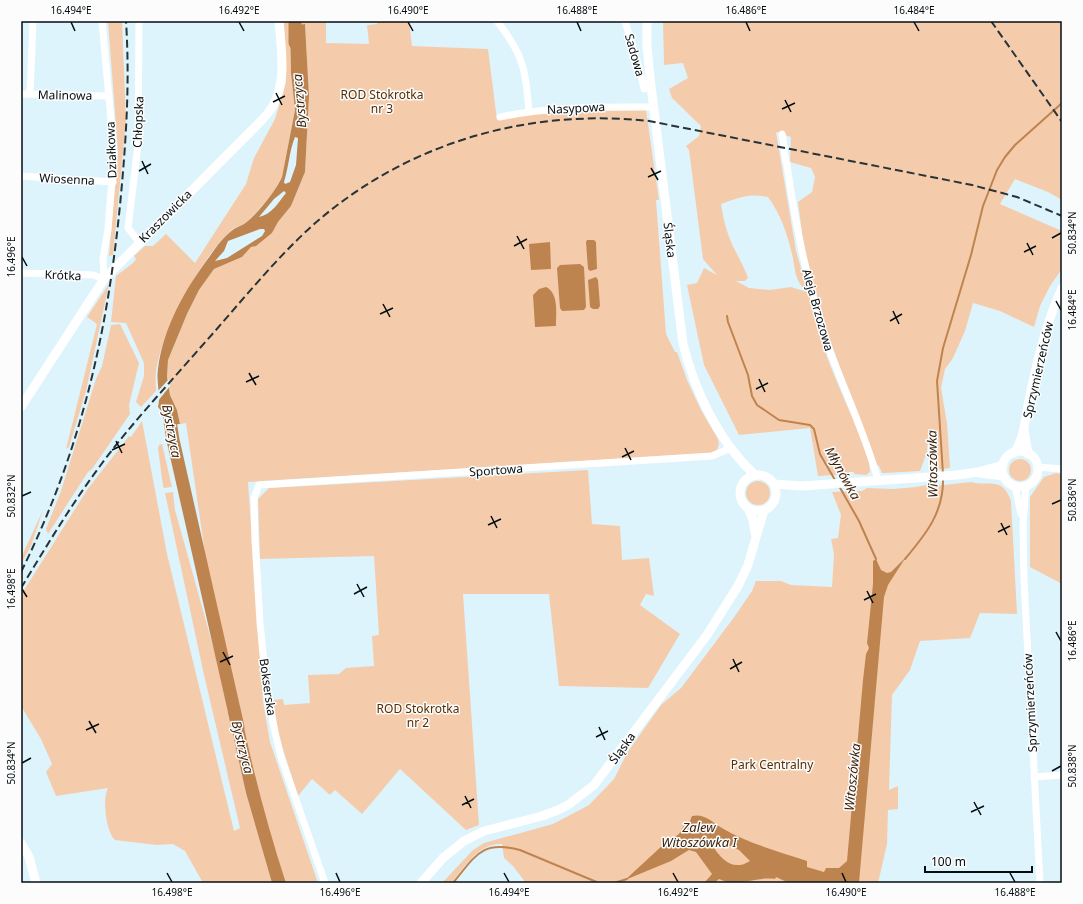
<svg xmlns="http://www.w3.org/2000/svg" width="1083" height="904" font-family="'Noto Sans',sans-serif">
<rect width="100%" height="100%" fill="#ddf4fc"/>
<!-- green -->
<g fill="#f5ccab">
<path d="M 108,21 L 122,21 L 126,121 L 113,255 L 109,256 L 118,152 Z"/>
<path d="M 284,21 L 326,21 L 326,43 L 369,44 L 367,25 L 377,24 L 377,21 L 409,21 L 412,46 L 488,49 L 497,120 L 534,114 L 596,109 L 646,110 L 659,200 L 656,200 L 666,334 L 675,352 L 677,352 L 687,380 L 701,410 L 718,439 L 719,444 L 717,450 L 710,453 L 248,482 L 263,701 L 270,742 L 318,883 L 286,883 L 271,838 L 249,756 L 240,708 L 206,560 L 186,423 L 180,424 L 177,410 L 170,395 L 167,377 L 168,360 L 187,314 L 199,290 L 214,269 L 242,257 L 251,247 L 272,233 L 278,222 L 291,206 L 305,172 L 309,96 L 305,24 L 290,26 L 291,73 L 295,110 L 282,177 C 277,189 255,216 244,224 C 241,226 236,227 233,229 C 202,255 161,332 156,372 C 155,378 156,385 156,391 L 141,407 L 136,402 L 144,376 L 144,363 L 126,323 L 111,322 L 116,276 L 133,263 L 136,259 L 134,256 L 145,246 L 153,246 L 166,234 L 195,263 L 246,184 L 254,158 L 275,119 L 286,82 Z"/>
<path d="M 663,21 L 1062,21 L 1062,200 L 1048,192 L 1015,179 L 1000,204 L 1062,231 L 1062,269 L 1050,286 L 1040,306 L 1034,327 L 1000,311 L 973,303 L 965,331 L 953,358 L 945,369 L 941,388 L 947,423 L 950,468 L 936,470 L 933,438 L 928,439 L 927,452 L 920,471 L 885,473 L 882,473 L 879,466 L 875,463 L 827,332 L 804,248 L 798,202 L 812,192 L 815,177 L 811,168 L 790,162 L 791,137 L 776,132 L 796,251 L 807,288 L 802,287 C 794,276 795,266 792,254 C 787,233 781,215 768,197 C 749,193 740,197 721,204 C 723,217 726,231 732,244 C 737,255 744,266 748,278 L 745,281 L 736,281 L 749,288 L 770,290 L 791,287 L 810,293 C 816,336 835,377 852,417 C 858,434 870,454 870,472 L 866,475 L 854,474 L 854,472 L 849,472 L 848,474 L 818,476 L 810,428 L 739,435 L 704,365 L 687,285 L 697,283 L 704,268 L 717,275 L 703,259 L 689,150 L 686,146 L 699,136 L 701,126 L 672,98 L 669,89 L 688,78 L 683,63 L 664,65 Z"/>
<path d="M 109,284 L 86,391 L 69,447 L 66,449 L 97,324 L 87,317 Z"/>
<path d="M 120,324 L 139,363 L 129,405 L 130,414 L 92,469 L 88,472 L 48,534 L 46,529 L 61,491 L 96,379 L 102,366 L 111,325 Z"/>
<path d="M 142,421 L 167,554 L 234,831 L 240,828 L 204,675 L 165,493 L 173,492 L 175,510 L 216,657 L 246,793 L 272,883 L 203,883 L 185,851 L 173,844 L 157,845 L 115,840 C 106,832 102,798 108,788 L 56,796 L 46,772 L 52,764 L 41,739 L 21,706 L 21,595 L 87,490 L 129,436 L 131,437 Z"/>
<path d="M 162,444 L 172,487 L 164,488 L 163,486 L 158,448 L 159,445 Z"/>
<circle cx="1020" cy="470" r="11"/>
<path d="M 588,470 L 592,524 L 620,526 L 622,560 L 649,558 L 654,596 L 646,594 L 640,605 L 680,634 L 648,688 L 559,686 L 549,594 L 463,594 L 479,825 L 466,830 L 400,769 L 362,814 L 335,790 L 330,795 L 312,779 L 298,796 L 279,737 L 273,700 L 283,699 L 284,705 L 310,703 L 308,675 L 339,674 L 346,668 L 374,666 L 372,636 L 379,635 L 374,556 L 260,559 L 258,499 L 269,488 Z"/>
<path d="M 1056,473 L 1062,474 L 1062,584 L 1030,567 L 1030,497 L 1044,477 Z"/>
<circle cx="758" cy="493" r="12"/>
<path d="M 971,482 C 989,487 1003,476 1011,501 L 1017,614 L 980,613 L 970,638 L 920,641 L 910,670 L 892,695 L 889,790 L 898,786 L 898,809 L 888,810 L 887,844 L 878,883 L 526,883 L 513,866 L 504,858 L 502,844 C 478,843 465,867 451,883 L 442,883 L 473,850 L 484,843 L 553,824 L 589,805 L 614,779 L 627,753 L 661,705 L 681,688 L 735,616 L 752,591 L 756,581 L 781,581 L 791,585 L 832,587 L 834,554 L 831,539 L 838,538 L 841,515 L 832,492 L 862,491 L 867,488 L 893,489 L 916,487 L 931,484 L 935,486 Z"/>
<path d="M 43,510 L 31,546 L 21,564 L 21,558 Z"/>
</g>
<!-- water -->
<g fill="#be8450" fill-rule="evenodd">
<path d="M 305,24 L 309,96 L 305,172 L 291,206 L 278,222 L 272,233 L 256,246 L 251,247 L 242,257 L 214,269 L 199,290 L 187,314 L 168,360 L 167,377 L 170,395 L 177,410 L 180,424 L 165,425 L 163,413 L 158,407 C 161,396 156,382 158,369 C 163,328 185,289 210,256 C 216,247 224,236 234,229 C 237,227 241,226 244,224 C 256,216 277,189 282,177 L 295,110 L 291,73 L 290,26 ZM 295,137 L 298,138 L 296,165 L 290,182 L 285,184 L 284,182 C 289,166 289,152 295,137 ZM 284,191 L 286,193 C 278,203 272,214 259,217 L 274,199 ZM 260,229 L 264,229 L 265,231 L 262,236 L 227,258 L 215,261 L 224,251 L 228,241 Z"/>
<path d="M 594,240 L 596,242 L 597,269 L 590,271 L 588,269 L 586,242 L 587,240 Z"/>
<path d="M 550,242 L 551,269 L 531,270 L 529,244 Z"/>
<path d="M 580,264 L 584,267 L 586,307 L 584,310 L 562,311 L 560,308 L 557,268 L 560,265 Z"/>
<path d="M 596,277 L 598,280 L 600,306 L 598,309 L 593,309 L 590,307 L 588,280 Z"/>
<path d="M 546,287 C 559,293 556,314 556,326 L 535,327 L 533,295 L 539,289 Z"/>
<path d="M 906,557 L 888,585 L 884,597 L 859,883 L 789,883 L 776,877 L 775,879 C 755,876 737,888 719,879 L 714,883 L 704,883 L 712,874 L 696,852 L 689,850 L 671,861 L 625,880 L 664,844 L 679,834 L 684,825 L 690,821 L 692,816 C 704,813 712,822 722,828 C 749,844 778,851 807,861 L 807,867 L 824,872 L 826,868 L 839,868 L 847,861 L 863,680 L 866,654 L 869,648 L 867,643 L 873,584 L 873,561 L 876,559 L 881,570 L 887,573 L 891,572 ZM 716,840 L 739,850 L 750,861 C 733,872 721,859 712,845 Z"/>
<path d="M 240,708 C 252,768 267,825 286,883 L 272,883 L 246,793 L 228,712 Z"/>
</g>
<!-- pier -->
<path fill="#ddf4fc" d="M 169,379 L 170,386 L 158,401 L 157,392 Z"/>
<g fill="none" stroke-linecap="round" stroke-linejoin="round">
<!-- stream -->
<g stroke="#be8450" stroke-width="2">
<path d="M 727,316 L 728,322 L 748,375 L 752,396 L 757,405 L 779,420 L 810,425 L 814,429 L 820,454 L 835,480"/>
<path d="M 943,474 L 937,381 L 943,348 L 971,255 L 983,206 L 997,170 L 1005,157 L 1015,145 L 1062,103"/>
<path d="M 839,486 L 859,521 L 876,559"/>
<path d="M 905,559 C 926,534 944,512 943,478"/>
<path d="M 453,883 C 476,855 482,840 520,850 L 599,883"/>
<path d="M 614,883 L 627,879"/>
</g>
<!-- river -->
<g stroke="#be8450" stroke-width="13">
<path d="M 295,43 L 295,21"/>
<path d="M 168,408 L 173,440 L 238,727"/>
</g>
<!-- minor -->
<g stroke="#fff" stroke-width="7">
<path d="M 139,21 L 138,145 L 128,228 L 139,242"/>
<path d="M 497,21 C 524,56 525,68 529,111"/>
<path d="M 625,21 L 640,71 L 644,89"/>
<path d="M 21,94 L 109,96"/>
<path d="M 30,94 L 33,21"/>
<path d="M 500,117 C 551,106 602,107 654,107"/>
<path d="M 782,134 C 785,144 783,154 787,165 C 796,229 809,294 831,354 C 847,396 866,437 878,480"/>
<path d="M 21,176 L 113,182"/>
<path d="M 21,273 L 93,275 L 104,279 L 103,258 L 108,229 L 114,154 L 102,21"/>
<path d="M 1037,467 L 1062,469"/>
<path d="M 1015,486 L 1021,514"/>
<path d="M 1026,486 L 1023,524 L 1024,580 L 1040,883"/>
<path d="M 1034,777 L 1062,775"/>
<path d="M 325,883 L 281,757 L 275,732 L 266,686 L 260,622 L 255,540 L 254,498 L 259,485 L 712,456 L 731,448"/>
</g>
<!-- tertiary -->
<g stroke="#fff" stroke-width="9">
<path d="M 647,21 L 647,47 L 651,86 L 683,344 C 695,392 719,442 755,475"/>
<path d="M 21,407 L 104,279 L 250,132 C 258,124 267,116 273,106 C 287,80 281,49 279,21"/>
<path d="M 1024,430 L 1028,454"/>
<circle cx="1020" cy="469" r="18"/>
<path d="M 1014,453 C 1025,437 1025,418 1029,400 C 1037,362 1046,323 1062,288"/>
<path d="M 980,473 L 1004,476"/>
<circle cx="758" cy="493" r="18"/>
<path d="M 774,484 L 802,486 L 957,475 L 978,472 L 1003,465"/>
<path d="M 748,508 L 753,520 L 755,533"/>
<path d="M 21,843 L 29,857 L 36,883"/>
<path d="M 421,883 L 443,858 L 464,841 L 484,831 L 542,816 L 558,810 L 568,805 L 594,785 L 707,635 L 738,586 L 748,565 L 764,510"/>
</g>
<!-- rail -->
<g stroke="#283337" stroke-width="2" stroke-dasharray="8 4" stroke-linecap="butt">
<path d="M 991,21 L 1062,122"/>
<path d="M 21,572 C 80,453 107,337 120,205 C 126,143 130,83 126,21"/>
<path d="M 21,588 C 46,547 71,505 100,466 C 131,424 166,387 200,348 C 237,307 272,262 313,225 C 406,143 527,108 649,121 L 972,185 L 1017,197 L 1062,216"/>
</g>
</g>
<!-- ticks -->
<path fill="none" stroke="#040d10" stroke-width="1.5" d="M 71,22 L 75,31M 239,22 L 244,31M 408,22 L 413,31M 577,22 L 581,31M 746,22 L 750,31M 914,22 L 919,31M 276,93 L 282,105M 785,100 L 791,112M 273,102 L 285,96M 782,109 L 795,103M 142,161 L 148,174M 651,168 L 658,180M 139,171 L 151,164M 648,177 L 661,171M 517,236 L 524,249M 1052,238 L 1061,233M 1027,243 L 1033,255M 514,246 L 527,239M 1024,252 L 1036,246M 22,257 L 27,266M 1056,301 L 1061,310M 383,304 L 390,317M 893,311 L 899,324M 380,314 L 393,308M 890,321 L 902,314M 249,373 L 256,385M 759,379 L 765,392M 246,382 L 259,376M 756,389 L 768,383M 116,441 L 122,453M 625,448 L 631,460M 112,450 L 125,444M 622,457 L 634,451M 22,496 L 31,492M 1052,504 L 1061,500M 491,516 L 497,528M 1001,523 L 1007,535M 488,525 L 501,519M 998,532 L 1010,526M 357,584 L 364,597M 22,589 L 27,597M 867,591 L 873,603M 354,594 L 367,587M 864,600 L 876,594M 1056,632 L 1061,641M 223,652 L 230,665M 733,659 L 739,672M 220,662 L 233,656M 730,669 L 742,662M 89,721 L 96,733M 599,727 L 605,740M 86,730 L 99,724M 596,737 L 608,731M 22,763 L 31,758M 1052,771 L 1061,766M 465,796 L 471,808M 974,802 L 981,815M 462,805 L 474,799M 971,812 L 984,806M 167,873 L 172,882M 336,873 L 340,882M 504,873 L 509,882M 673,873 L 678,882M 842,873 L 846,882M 1010,873 L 1015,882"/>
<g text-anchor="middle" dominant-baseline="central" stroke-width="3" stroke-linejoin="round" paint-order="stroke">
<!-- street labels -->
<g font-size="12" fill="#040d10" stroke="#fcfcfc">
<text transform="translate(635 55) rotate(74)">Sadowa</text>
<text transform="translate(65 95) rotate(1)">Malinowa</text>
<text transform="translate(576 108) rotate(-3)">Nasypowa</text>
<text transform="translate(138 122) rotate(-88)">Chłopska</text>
<text transform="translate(111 150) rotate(-92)">Działkowa</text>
<text transform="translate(67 179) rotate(3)">Wiosenna</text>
<text transform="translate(165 216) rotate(-45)">Kraszowicka</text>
<text transform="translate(670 240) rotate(83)">Śląska</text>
<text transform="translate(63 275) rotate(2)">Krótka</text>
<text transform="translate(818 310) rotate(74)">Aleja Brzozowa</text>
<text transform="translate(1038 370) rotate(-77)">Sprzymierzeńców</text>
<text transform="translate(496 470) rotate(-4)">Sportowa</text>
<text transform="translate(268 687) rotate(82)">Bokserska</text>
<text transform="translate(1030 703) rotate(-93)">Sprzymierzeńców</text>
<text transform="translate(622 748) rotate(-54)">Śląska</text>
</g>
<!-- park labels -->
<g font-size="12" fill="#552e03" stroke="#fcfcfc">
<text x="382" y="94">ROD Stokrotka<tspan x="382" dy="14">nr 3</tspan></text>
<text x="418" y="708">ROD Stokrotka<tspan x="418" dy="14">nr 2</tspan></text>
<text x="772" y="764">Park Centralny</text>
</g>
<!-- water labels -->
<g font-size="13" font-style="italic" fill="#3b220b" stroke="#fcfcfc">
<text transform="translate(299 101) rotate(-95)">Bystrzyca</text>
<text transform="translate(172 431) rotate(79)">Bystrzyca</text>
<text transform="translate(932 464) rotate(-91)">Witoszówka</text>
<text transform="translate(843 473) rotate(61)">Młynówka</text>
<text transform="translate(243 747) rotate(76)">Bystrzyca</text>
<text transform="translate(852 777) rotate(-84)">Witoszówka</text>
<text x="699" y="827">Zalew<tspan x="699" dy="15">Witoszówka I</tspan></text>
</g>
</g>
<!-- border -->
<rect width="1083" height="904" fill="none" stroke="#fcfcfc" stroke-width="44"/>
<!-- scale -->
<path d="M925 866v6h107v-6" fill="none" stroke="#040d10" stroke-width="2"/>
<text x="931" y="866" font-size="12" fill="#040d10" stroke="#fcfcfc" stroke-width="3" paint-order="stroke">100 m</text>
<rect x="22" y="22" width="1039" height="860" fill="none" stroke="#040d10" stroke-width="1.5"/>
<g font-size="10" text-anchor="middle" fill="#040d10">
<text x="71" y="14">16.494°E</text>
<text x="239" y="14">16.492°E</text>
<text x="408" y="14">16.490°E</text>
<text x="577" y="14">16.488°E</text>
<text x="746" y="14">16.486°E</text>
<text x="914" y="14">16.484°E</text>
<text transform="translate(1072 233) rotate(-90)" y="4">50.834°N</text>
<text transform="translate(11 257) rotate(-90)" y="4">16.496°E</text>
<text transform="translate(1072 310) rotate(-90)" y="4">16.484°E</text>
<text transform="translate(11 496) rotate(-90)" y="4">50.832°N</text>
<text transform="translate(1072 500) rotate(-90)" y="4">50.836°N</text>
<text transform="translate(11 589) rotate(-90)" y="4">16.498°E</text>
<text transform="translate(1072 641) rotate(-90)" y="4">16.486°E</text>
<text transform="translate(11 763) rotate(-90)" y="4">50.834°N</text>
<text transform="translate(1072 766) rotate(-90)" y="4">50.838°N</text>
<text x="172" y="896">16.498°E</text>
<text x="340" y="896">16.496°E</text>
<text x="509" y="896">16.494°E</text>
<text x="678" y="896">16.492°E</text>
<text x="846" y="896">16.490°E</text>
<text x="1015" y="896">16.488°E</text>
</g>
</svg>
